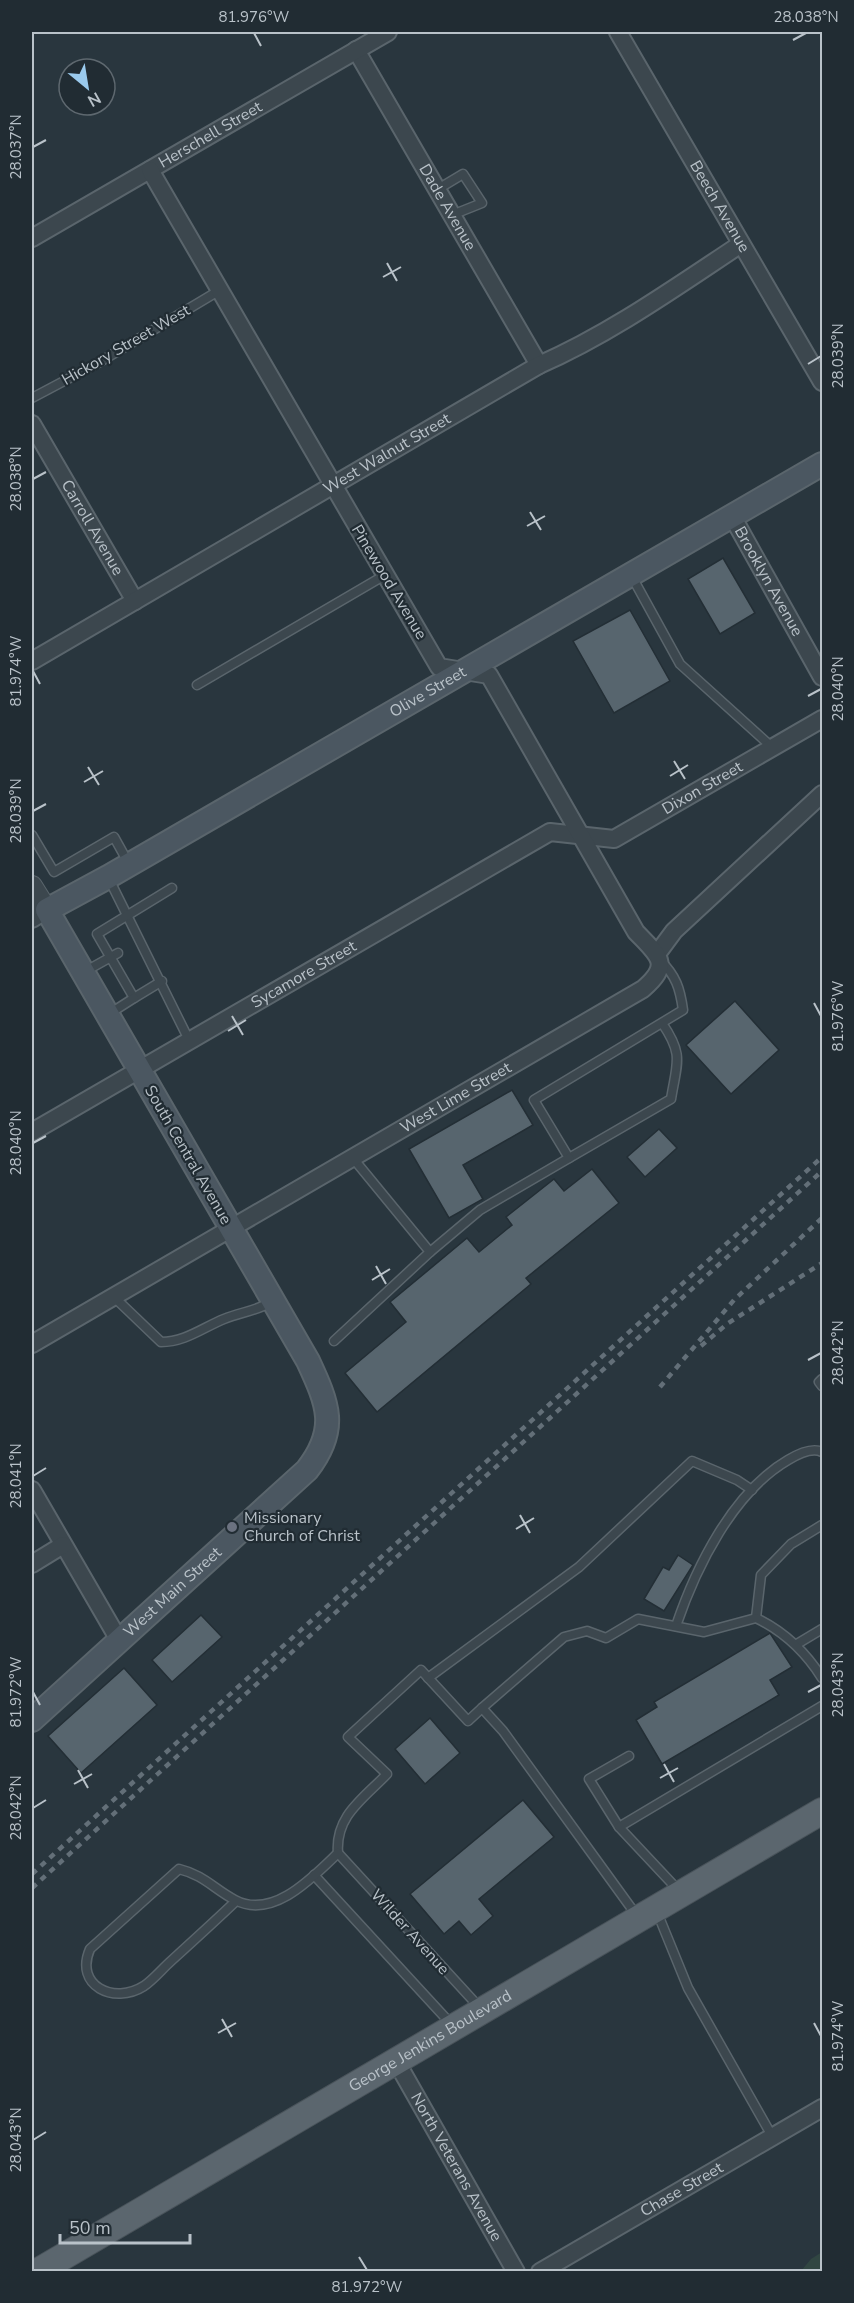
<svg xmlns="http://www.w3.org/2000/svg" width="854" height="2303" font-family="'Nunito Sans',sans-serif">
<rect width="100%" height="100%" fill="#29363e"/>
<!-- green -->
<path fill="#314642" d="M 822,2252 L 822,2271 L 801,2271 L 811,2259 Z"/>
<!-- building -->
<g fill="#57656e" stroke="#232e35" stroke-width="1.5">
<path d="M 723,558 L 755,613 L 720,634 L 688,579 Z"/>
<path d="M 630,610 L 670,681 L 614,713 L 573,641 Z"/>
<path d="M 735,1001 L 779,1050 L 731,1094 L 686,1045 Z"/>
<path d="M 512,1090 L 533,1125 L 463,1165 L 483,1199 L 449,1218 L 409,1149 Z"/>
<path d="M 659,1129 L 677,1148 L 645,1177 L 627,1157 Z"/>
<path d="M 592,1169 L 619,1203 L 526,1278 L 531,1284 L 377,1412 L 345,1373 L 406,1322 L 390,1302 L 467,1238 L 479,1252 L 512,1225 L 506,1217 L 554,1179 L 564,1191 Z"/>
<path d="M 678,1555 L 693,1565 L 664,1611 L 644,1599 L 663,1567 L 669,1570 Z"/>
<path d="M 201,1615 L 222,1637 L 172,1682 L 152,1660 Z"/>
<path d="M 770,1633 L 792,1667 L 770,1680 L 779,1695 L 662,1764 L 636,1720 L 657,1707 L 654,1702 Z"/>
<path d="M 124,1668 L 157,1705 L 81,1773 L 48,1736 Z"/>
<path d="M 430,1718 L 460,1753 L 425,1784 L 395,1749 Z"/>
<path d="M 523,1800 L 554,1837 L 479,1899 L 493,1916 L 471,1935 L 459,1921 L 444,1934 L 410,1894 Z"/>
</g>
<g fill="none" stroke-linecap="round" stroke-linejoin="round">
<!-- service casing -->
<g stroke="#5a656c" stroke-width="11">
<g id="service">
<path d="M 438,189 L 463,174 L 482,203 L 452,215"/>
<path d="M 32,398 L 98,363 L 220,290"/>
<path d="M 631,575 L 680,664 L 773,748"/>
<path d="M 197,685 L 385,575"/>
<path d="M 32,835 L 54,872 L 114,837 L 129,864"/>
<path d="M 109,879 L 189,1040"/>
<path d="M 660,960 C 676,976 680,988 683,1010 L 534,1100 L 569,1158 L 671,1099 C 677,1062 684,1055 662,1023"/>
<path d="M 84,972 L 118,953"/>
<path d="M 162,981 L 134,998 L 97,934 L 172,888"/>
<path d="M 109,1014 L 134,998"/>
<path d="M 430,1252 L 480,1210 L 569,1158"/>
<path d="M 114,1297 L 161,1342 C 185,1342 202,1328 224,1319 C 241,1312 257,1311 273,1301"/>
<path d="M 334,1341 L 430,1252 L 352,1157"/>
<path d="M 822,1379 L 819,1382 L 822,1386"/>
<path d="M 756,1618 L 761,1575 L 791,1544 L 822,1525"/>
<path d="M 676,1626 C 696,1567 733,1492 788,1460 C 798,1454 812,1447 822,1452"/>
<path d="M 797,1644 L 822,1629"/>
<path d="M 428,1678 L 579,1567 L 692,1461 L 737,1480 L 752,1490"/>
<path d="M 619,1827 L 589,1779 L 629,1756"/>
<path d="M 338,1853 C 335,1816 363,1799 387,1774 L 348,1737 L 421,1670 L 468,1721 L 482,1708"/>
<path d="M 338,1853 L 480,2008"/>
<path d="M 314,1875 L 452,2025"/>
<path d="M 680,1892 L 619,1827 L 822,1706"/>
<path d="M 236,1901 C 215,1921 193,1941 171,1961 C 162,1969 154,1979 144,1986 C 114,2005 74,1986 90,1949 L 179,1869 C 204,1875 214,1889 235,1900 C 273,1920 313,1877 338,1853"/>
<path d="M 657,1912 L 688,1988 L 772,2136"/>
<path d="M 637,1916 L 503,1731 L 482,1708 L 564,1637 L 587,1631 L 606,1638 L 638,1619 L 704,1632 L 756,1618 C 785,1632 805,1651 822,1678"/>
</g>
</g>
<!-- minor casing -->
<g stroke="#5a656c" stroke-width="20">
<g id="minor">
<path id="s1" d="M 618,32 L 822,382"/>
<path id="s2" d="M 356,50 L 539,365"/>
<path id="s3" d="M 32,238 L 388,32"/>
<path id="s4" d="M 32,424 L 135,601"/>
<path id="s5" d="M 732,516 L 822,677"/>
<path id="s6" d="M 32,661 L 539,365 C 610,334 676,287 741,244"/>
<path d="M 32,919 L 47,910"/>
<path d="M 657,954 L 674,931 L 822,794"/>
<path id="s7" d="M 32,1132 L 550,832 L 614,839 L 822,719"/>
<path id="s8" d="M 32,1344 L 643,989 C 672,964 659,956 636,932 L 489,675 L 439,667 L 150,170"/>
<path d="M 32,1490 L 119,1640"/>
<path d="M 32,1564 L 63,1545"/>
<path id="s9" d="M 396,2061 L 516,2272"/>
<path id="s10" d="M 540,2272 L 822,2108"/>
</g>
</g>
<!-- tertiary casing -->
<g stroke="#5a656c" stroke-width="22">
<path id="tertiary" d="M 32,886 L 47,910"/>
</g>
<!-- secondary casing -->
<g stroke="#5a656c" stroke-width="26">
<g id="secondary">
<path id="s11" d="M 32,1720 L 307,1470 C 339,1429 328,1404 308,1361 L 47,910 L 108,877 L 822,464"/>
</g>
</g>
<!-- primary casing -->
<g stroke="#49535a" stroke-width="28">
<g id="primary">
<path id="s12" d="M 37,2272 L 822,1811"/>
</g>
</g>
<!-- service -->
<use href="#service" stroke="#3c474e" stroke-width="8"/>
<!-- minor -->
<use href="#minor" stroke="#3c474e" stroke-width="16"/>
<!-- tertiary -->
<use href="#tertiary" stroke="#3c474e" stroke-width="20"/>
<!-- secondary -->
<use href="#secondary" stroke="#4b5761" stroke-width="22"/>
<!-- primary -->
<use href="#primary" stroke="#5b666e" stroke-width="26"/>
<!-- rail -->
<g stroke="#636f78" stroke-width="4.5" stroke-dasharray="6 6" stroke-linecap="butt">
<path d="M 701,1346 L 727,1324 L 822,1263"/>
<path d="M 660,1387 L 734,1300 L 822,1218"/>
<path d="M 32,1874 L 822,1157"/>
<path d="M 32,1888 L 822,1171"/>
</g>
</g>
<!-- ticks -->
<path fill="none" stroke="#b9c2c9" stroke-width="2" d="M 254,33 L 261,46M 793,40 L 806,33M 33,147 L 46,140M 387,263 L 397,281M 383,277 L 401,267M 808,364 L 821,356M 33,479 L 46,472M 530,512 L 541,530M 527,526 L 545,516M 33,671 L 40,684M 808,696 L 821,689M 674,761 L 685,779M 88,767 L 99,785M 670,776 L 688,765M 84,782 L 103,771M 33,811 L 46,804M 814,1003 L 821,1016M 232,1016 L 243,1035M 228,1031 L 246,1020M 33,1143 L 46,1136M 376,1266 L 386,1284M 372,1280 L 390,1269M 808,1360 L 821,1353M 33,1476 L 46,1468M 520,1515 L 530,1533M 516,1529 L 534,1518M 33,1692 L 40,1705M 808,1692 L 821,1685M 664,1764 L 674,1782M 78,1770 L 88,1788M 660,1778 L 678,1768M 74,1784 L 92,1774M 33,1808 L 46,1800M 222,2019 L 232,2037M 814,2023 L 821,2036M 218,2033 L 236,2023M 33,2140 L 46,2132M 359,2257 L 367,2270"/>
<!-- markers -->
<circle fill="#6b7280" stroke="#212c33" stroke-width="2" cx="232" cy="1527" r="6"/>
<g text-anchor="middle" dominant-baseline="central" stroke-width="4.5" stroke-linejoin="round" paint-order="stroke">
<!-- street labels -->
<g font-size="16" fill="#b9c2c9" stroke="#212c33">
<text stroke="none"><textPath href="#s3" startOffset="206">Herschell Street</textPath></text>
<text stroke="none"><textPath href="#s2" startOffset="182">Dade Avenue</textPath></text>
<text stroke="none"><textPath href="#s1" startOffset="202">Beech Avenue</textPath></text>
<text transform="translate(126 345) rotate(-30)">Hickory Street West</text>
<text stroke="none"><textPath href="#s6" startOffset="411">West Walnut Street</textPath></text>
<text stroke="none"><textPath href="#s4" startOffset="120">Carroll Avenue</textPath></text>
<text stroke="none"><textPath href="#s5" startOffset="75">Brooklyn Avenue</textPath></text>
<text transform="translate(389 582) rotate(59)">Pinewood Avenue</text>
<text stroke="none"><textPath href="#s11" startOffset="1449">Olive Street</textPath></text>
<text stroke="none"><textPath href="#s7" startOffset="765">Dixon Street</textPath></text>
<text stroke="none"><textPath href="#s7" startOffset="314">Sycamore Street</textPath></text>
<text stroke="none"><textPath href="#s8" startOffset="490">West Lime Street</textPath></text>
<text transform="translate(188 1155) rotate(60)">South Central Avenue</text>
<text stroke="none"><textPath href="#s11" startOffset="190">West Main Street</textPath></text>
<text transform="translate(410 1932) rotate(48)">Wilder Avenue</text>
<text stroke="none"><textPath href="#s12" startOffset="456">George Jenkins Boulevard</textPath></text>
<text stroke="none"><textPath href="#s9" startOffset="122">North Veterans Avenue</textPath></text>
<text stroke="none"><textPath href="#s10" startOffset="164">Chase Street</textPath></text>
</g>
<!-- poi labels -->
<g font-size="16" fill="#b9c2c9" stroke="#212c33" text-anchor="start">
<text x="244" y="1518">Missionary<tspan x="244" dy="18">Church of Christ</tspan></text>
</g>
</g>
<!-- border -->
<rect width="854" height="2303" fill="none" stroke="#212c33" stroke-width="66"/>
<!-- north arrow -->
<g transform="translate(87 87) rotate(150)"><circle r="28" fill="#212c33" stroke="#5e686f" stroke-width="1.5"/>
<path d="M0-4.5L10 22L0 15L-10 22Z" fill="#9acaed"/>
<text y="-9" font-size="16" font-weight="bold" text-anchor="middle" fill="#b9c2c9">N</text>
</g>
<!-- scale -->
<path d="M60 2234v9h130v-9" fill="none" stroke="#b9c2c9" stroke-width="3"/>
<text x="69" y="2234" font-size="18" fill="#b9c2c9" stroke="#212c33" stroke-width="4.5" paint-order="stroke">50 m</text>
<rect x="33" y="33" width="788" height="2237" fill="none" stroke="#b9c2c9" stroke-width="2"/>
<g font-size="15" text-anchor="middle" fill="#b9c2c9">
<text x="254" y="22">81.976°W</text>
<text x="806" y="22">28.038°N</text>
<text transform="translate(16 147) rotate(-90)" y="5">28.037°N</text>
<text transform="translate(838 356) rotate(-90)" y="5">28.039°N</text>
<text transform="translate(16 479) rotate(-90)" y="5">28.038°N</text>
<text transform="translate(16 671) rotate(-90)" y="5">81.974°W</text>
<text transform="translate(838 689) rotate(-90)" y="5">28.040°N</text>
<text transform="translate(16 811) rotate(-90)" y="5">28.039°N</text>
<text transform="translate(838 1016) rotate(-90)" y="5">81.976°W</text>
<text transform="translate(16 1143) rotate(-90)" y="5">28.040°N</text>
<text transform="translate(838 1353) rotate(-90)" y="5">28.042°N</text>
<text transform="translate(16 1476) rotate(-90)" y="5">28.041°N</text>
<text transform="translate(838 1685) rotate(-90)" y="5">28.043°N</text>
<text transform="translate(16 1692) rotate(-90)" y="5">81.972°W</text>
<text transform="translate(16 1808) rotate(-90)" y="5">28.042°N</text>
<text transform="translate(838 2036) rotate(-90)" y="5">81.974°W</text>
<text transform="translate(16 2140) rotate(-90)" y="5">28.043°N</text>
<text x="367" y="2292">81.972°W</text>
</g>
</svg>
